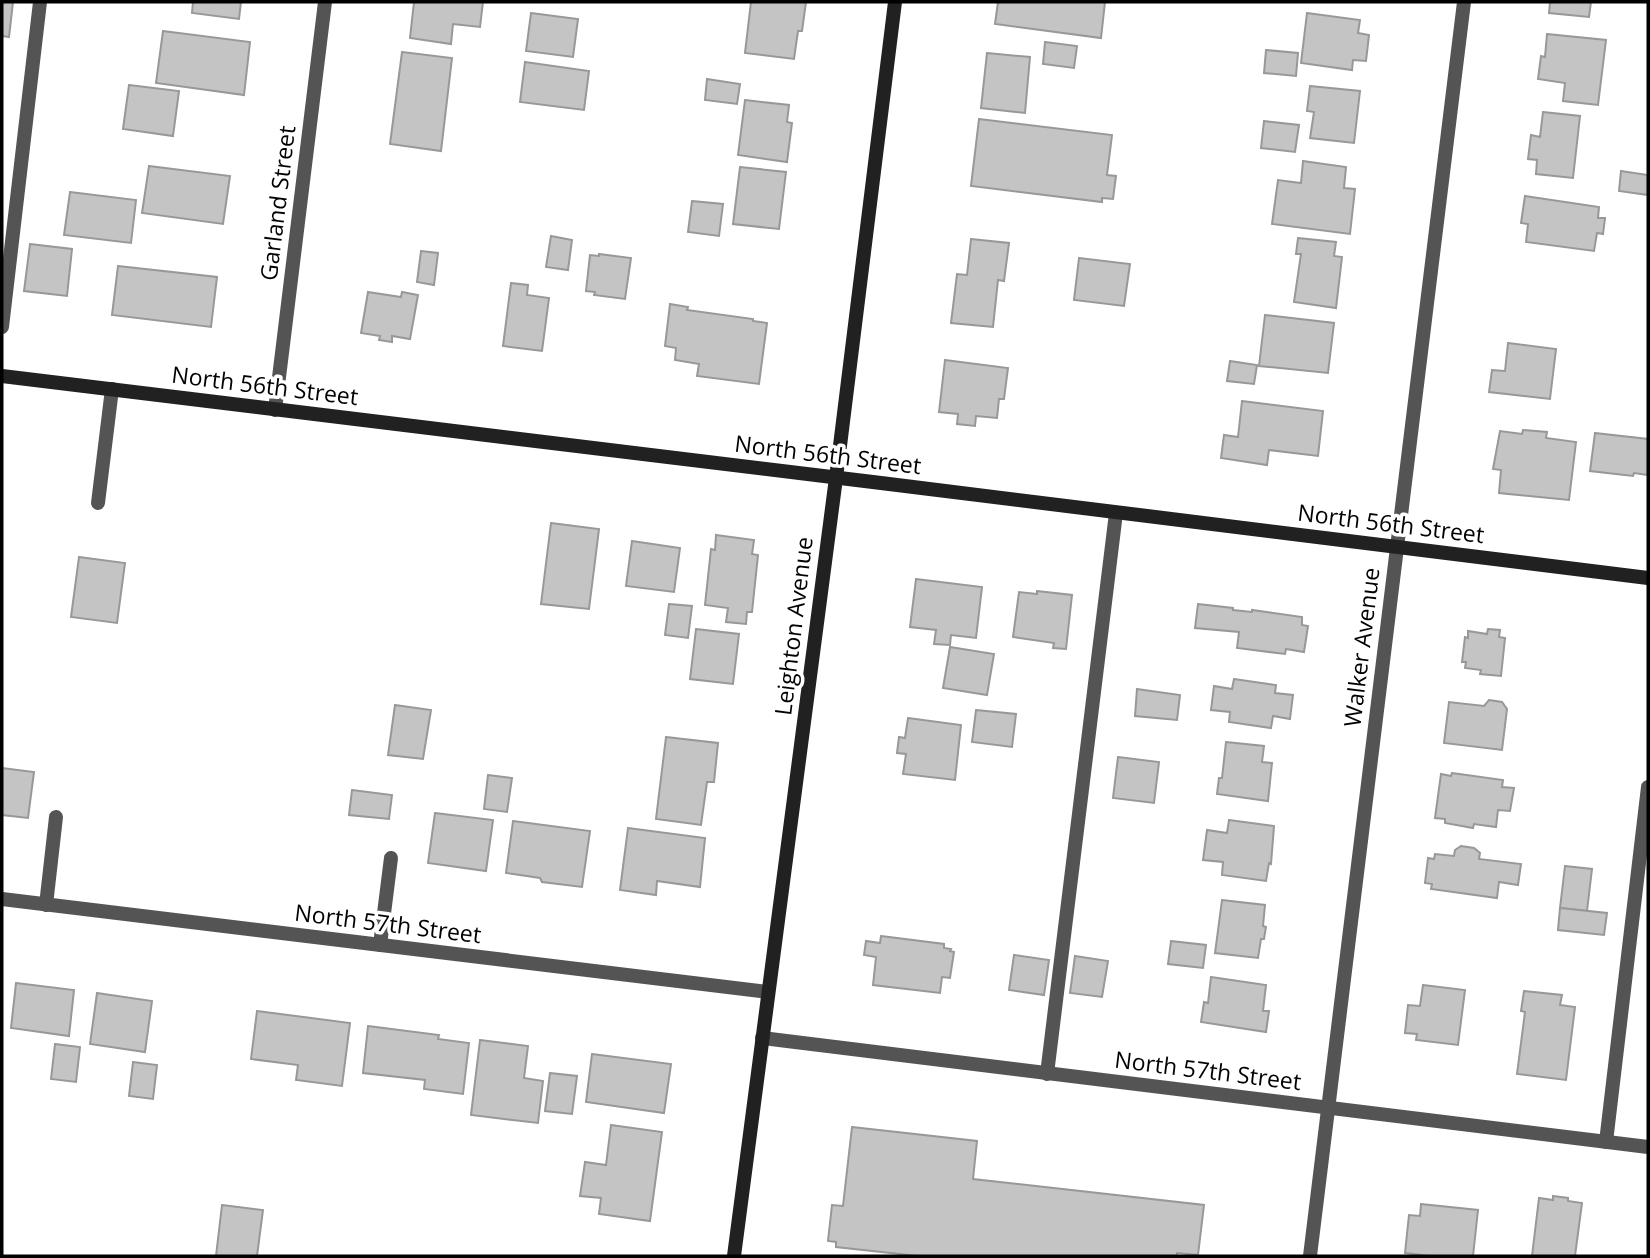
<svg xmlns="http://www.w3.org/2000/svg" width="1650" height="1258" font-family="'Open Sans',sans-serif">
<rect width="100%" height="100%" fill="#fff"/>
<!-- building -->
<g fill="#c4c4c4" stroke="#989898" stroke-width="2">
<path d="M 2,2 L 13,2 L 9,37 L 2,36 Z"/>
<path d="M 193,2 L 241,2 L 239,19 L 192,13 Z"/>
<path d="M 414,2 L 483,2 L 480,27 L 453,24 L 451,44 L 410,38 Z"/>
<path d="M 751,2 L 806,2 L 802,31 L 798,31 L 794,59 L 745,53 Z"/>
<path d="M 998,2 L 1105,2 L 1101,38 L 995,24 Z"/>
<path d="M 1550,2 L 1591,2 L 1589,17 L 1549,13 Z"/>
<path d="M 531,13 L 578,19 L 573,57 L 526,51 Z"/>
<path d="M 1307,13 L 1360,20 L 1358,33 L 1369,35 L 1366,61 L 1353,60 L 1352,70 L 1301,63 Z"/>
<path d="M 163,31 L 250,42 L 244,95 L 156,83 Z"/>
<path d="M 1547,34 L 1606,40 L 1598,105 L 1563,101 L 1565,83 L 1538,79 L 1541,56 L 1545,57 Z"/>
<path d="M 1045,42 L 1077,46 L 1074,68 L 1043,64 Z"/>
<path d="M 1266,50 L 1298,53 L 1296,76 L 1264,73 Z"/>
<path d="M 402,52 L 452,58 L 441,151 L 390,144 Z"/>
<path d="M 987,53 L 1030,57 L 1025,113 L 981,108 Z"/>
<path d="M 525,62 L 589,71 L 584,110 L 520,102 Z"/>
<path d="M 707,79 L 740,84 L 737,104 L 705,100 Z"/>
<path d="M 129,85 L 179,91 L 173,136 L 123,129 Z"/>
<path d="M 1310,86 L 1360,91 L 1354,143 L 1310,138 L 1314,112 L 1307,111 Z"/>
<path d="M 745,100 L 789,105 L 787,122 L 792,123 L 787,162 L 738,155 Z"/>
<path d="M 1543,112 L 1580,116 L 1573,178 L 1536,174 L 1537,160 L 1528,159 L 1531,135 L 1540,137 Z"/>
<path d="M 979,119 L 1112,135 L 1107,175 L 1116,176 L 1113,199 L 1102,198 L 1102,202 L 971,186 Z"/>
<path d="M 1264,121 L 1299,125 L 1295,152 L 1261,148 Z"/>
<path d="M 1303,161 L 1346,167 L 1344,188 L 1355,189 L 1350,234 L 1272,224 L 1278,180 L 1301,183 Z"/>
<path d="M 149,166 L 230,176 L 223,224 L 142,213 Z"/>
<path d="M 740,167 L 786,172 L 779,229 L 733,224 Z"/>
<path d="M 1621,171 L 1648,175 L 1648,195 L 1619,191 Z"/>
<path d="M 70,192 L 136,200 L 131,243 L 64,235 Z"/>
<path d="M 1525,196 L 1599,207 L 1598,218 L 1605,218 L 1603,234 L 1597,233 L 1594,251 L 1526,242 L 1528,224 L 1521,223 Z"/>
<path d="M 692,201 L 723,204 L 719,236 L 688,232 Z"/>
<path d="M 551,236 L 572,240 L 568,270 L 546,267 Z"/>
<path d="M 1298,238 L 1336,242 L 1334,256 L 1342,257 L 1336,308 L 1294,302 L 1301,254 L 1296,254 Z"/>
<path d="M 971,239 L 1009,243 L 1004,281 L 998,280 L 993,327 L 951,323 L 957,274 L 967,275 Z"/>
<path d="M 30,244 L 72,249 L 67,296 L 24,291 Z"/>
<path d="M 421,251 L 438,253 L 434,285 L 417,282 Z"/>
<path d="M 599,254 L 631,258 L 625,299 L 594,295 L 595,292 L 586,291 L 590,255 L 599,256 Z"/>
<path d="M 1079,258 L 1130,264 L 1124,306 L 1074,300 Z"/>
<path d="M 118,266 L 217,277 L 211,327 L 112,315 Z"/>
<path d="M 511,283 L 528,285 L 527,295 L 549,298 L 542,351 L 503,346 Z"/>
<path d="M 368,292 L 401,297 L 402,292 L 418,295 L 410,339 L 392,336 L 392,342 L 379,340 L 380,336 L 361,333 Z"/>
<path d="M 670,304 L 688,307 L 687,310 L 753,319 L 753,321 L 767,323 L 759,384 L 697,376 L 699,364 L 675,360 L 676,348 L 665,346 Z"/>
<path d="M 1265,315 L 1334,323 L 1328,373 L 1259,366 Z"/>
<path d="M 1508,343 L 1556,349 L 1550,399 L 1489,392 L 1492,370 L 1505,371 Z"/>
<path d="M 945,360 L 1008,368 L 1004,399 L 999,399 L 997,418 L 976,416 L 975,426 L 957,424 L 958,414 L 939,412 Z"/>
<path d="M 1230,361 L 1257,365 L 1254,384 L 1227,381 Z"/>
<path d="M 1242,401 L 1323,411 L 1318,456 L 1269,450 L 1267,465 L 1221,458 L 1224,435 L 1238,437 Z"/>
<path d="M 1523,430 L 1547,432 L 1546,438 L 1576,442 L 1569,500 L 1499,493 L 1501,470 L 1493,469 L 1500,431 L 1522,434 Z"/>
<path d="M 1595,433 L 1648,439 L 1648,475 L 1634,473 L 1633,476 L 1590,471 Z"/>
<path d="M 551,523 L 599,529 L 589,609 L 541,604 Z"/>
<path d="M 716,535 L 754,540 L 752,554 L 758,555 L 752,612 L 747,612 L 746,624 L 726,622 L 728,608 L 705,605 L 711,549 L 715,550 Z"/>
<path d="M 632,541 L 680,548 L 674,592 L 626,586 Z"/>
<path d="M 79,557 L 125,563 L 117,623 L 71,617 Z"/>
<path d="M 916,579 L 982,587 L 976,638 L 951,635 L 950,645 L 934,644 L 936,630 L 910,627 Z"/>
<path d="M 1037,591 L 1072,595 L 1066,649 L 1053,648 L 1054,643 L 1013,637 L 1019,592 L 1037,594 Z"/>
<path d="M 669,604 L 692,606 L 688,638 L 665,635 Z"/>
<path d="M 1198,604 L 1233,608 L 1233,610 L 1252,612 L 1252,610 L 1302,617 L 1302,625 L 1308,626 L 1304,652 L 1286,649 L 1285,654 L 1237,648 L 1239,632 L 1195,628 Z"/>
<path d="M 696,629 L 739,634 L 733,684 L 690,679 Z"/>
<path d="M 1488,629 L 1500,630 L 1499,637 L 1505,638 L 1501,676 L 1480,674 L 1481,670 L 1465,668 L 1466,662 L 1462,662 L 1465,637 L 1468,638 L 1468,631 L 1487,634 Z"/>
<path d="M 950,647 L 994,654 L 987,695 L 943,688 Z"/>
<path d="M 1234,679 L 1276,685 L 1275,693 L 1293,695 L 1290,719 L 1273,716 L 1271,728 L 1229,722 L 1230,712 L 1211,710 L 1214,686 L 1232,689 Z"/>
<path d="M 1137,689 L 1180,695 L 1177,720 L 1135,716 Z"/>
<path d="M 1489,700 L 1502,702 L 1507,709 L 1502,750 L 1444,743 L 1449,702 L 1484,706 Z"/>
<path d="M 395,705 L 431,710 L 423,759 L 388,755 Z"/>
<path d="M 976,710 L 1016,714 L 1012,747 L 972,742 Z"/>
<path d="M 908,718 L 961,725 L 955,780 L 903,774 L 906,754 L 897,753 L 899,737 L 905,738 Z"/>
<path d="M 666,737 L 718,743 L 714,782 L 707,782 L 701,825 L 656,819 Z"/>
<path d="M 1226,742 L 1264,746 L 1262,762 L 1272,763 L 1268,801 L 1217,794 L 1219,778 L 1222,778 Z"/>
<path d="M 1118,757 L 1159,762 L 1154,803 L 1113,798 Z"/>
<path d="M 2,768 L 34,772 L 28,818 L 2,815 Z"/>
<path d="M 1452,773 L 1503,780 L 1502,787 L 1514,788 L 1510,811 L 1498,810 L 1496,827 L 1474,824 L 1473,828 L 1445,823 L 1445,819 L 1435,818 L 1441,774 L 1451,776 Z"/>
<path d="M 488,775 L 512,778 L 507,812 L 484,809 Z"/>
<path d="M 352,790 L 392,795 L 389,819 L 349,815 Z"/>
<path d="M 435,813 L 493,820 L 486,871 L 428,863 Z"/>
<path d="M 1229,820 L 1274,826 L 1271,864 L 1269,863 L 1266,881 L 1222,875 L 1223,862 L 1203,860 L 1207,830 L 1227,833 Z"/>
<path d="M 513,821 L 590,831 L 582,887 L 542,882 L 540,878 L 506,873 Z"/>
<path d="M 628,828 L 705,838 L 700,887 L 657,881 L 656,895 L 620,890 Z"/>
<path d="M 1461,846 L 1474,848 L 1480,853 L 1479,859 L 1521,864 L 1518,885 L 1499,882 L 1497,898 L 1431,889 L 1432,884 L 1425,883 L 1428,858 L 1434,859 L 1435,854 L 1454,856 L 1455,850 Z"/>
<path d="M 1565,866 L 1592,869 L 1587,911 L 1560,908 Z"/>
<path d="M 1222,900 L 1265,905 L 1263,926 L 1266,927 L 1264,939 L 1261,939 L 1258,958 L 1215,953 Z"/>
<path d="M 1560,908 L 1607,913 L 1604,935 L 1558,930 Z"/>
<path d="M 881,936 L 944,944 L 944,948 L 951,949 L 950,951 L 954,952 L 950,978 L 942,977 L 940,993 L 873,985 L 876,957 L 864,955 L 866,941 L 880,943 Z"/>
<path d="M 1171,941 L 1206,945 L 1203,968 L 1168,964 Z"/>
<path d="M 1014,955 L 1049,960 L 1044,995 L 1009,990 Z"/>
<path d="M 1075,956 L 1108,961 L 1102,997 L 1070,993 Z"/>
<path d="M 1211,977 L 1266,985 L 1263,1011 L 1269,1011 L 1266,1032 L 1201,1022 L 1204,1002 L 1208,1003 Z"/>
<path d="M 16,983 L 74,990 L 69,1036 L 11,1028 Z"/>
<path d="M 1423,985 L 1465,990 L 1458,1045 L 1416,1040 L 1417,1034 L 1405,1033 L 1408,1005 L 1420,1006 Z"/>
<path d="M 1524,991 L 1562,995 L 1560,1005 L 1575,1007 L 1566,1080 L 1517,1074 L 1525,1012 L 1521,1011 Z"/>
<path d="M 97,993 L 152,1001 L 145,1052 L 90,1044 Z"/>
<path d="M 257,1011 L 350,1023 L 342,1086 L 296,1080 L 298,1065 L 251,1059 Z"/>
<path d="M 368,1026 L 439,1035 L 438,1039 L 469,1043 L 463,1094 L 424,1089 L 425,1080 L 363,1073 Z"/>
<path d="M 480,1040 L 528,1046 L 524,1078 L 543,1081 L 538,1123 L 471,1115 Z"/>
<path d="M 55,1044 L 80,1047 L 76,1082 L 51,1079 Z"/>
<path d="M 592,1054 L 671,1064 L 664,1113 L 586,1102 Z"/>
<path d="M 133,1062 L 157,1065 L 153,1099 L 129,1096 Z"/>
<path d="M 550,1073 L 577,1076 L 572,1114 L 545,1111 Z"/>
<path d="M 611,1125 L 662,1132 L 650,1221 L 599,1214 L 601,1198 L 580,1196 L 585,1162 L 606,1165 Z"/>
<path d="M 852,1127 L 977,1141 L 973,1179 L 1204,1205 L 1198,1255 L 1177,1253 L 1177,1256 L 918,1256 L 836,1247 L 836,1242 L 828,1241 L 832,1205 L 843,1206 Z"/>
<path d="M 1553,1196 L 1568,1198 L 1568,1201 L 1582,1203 L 1575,1256 L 1532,1256 L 1539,1198 L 1553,1200 Z"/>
<path d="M 1421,1204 L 1478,1210 L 1473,1256 L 1430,1256 L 1405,1253 L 1409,1215 L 1420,1216 Z"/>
<path d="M 222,1205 L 263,1210 L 257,1256 L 216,1256 Z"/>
</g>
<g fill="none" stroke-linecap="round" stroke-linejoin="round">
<!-- lane -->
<g stroke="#545454" stroke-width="14">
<path d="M 2,327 L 40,2"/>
<path d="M 98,503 L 112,389"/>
<path d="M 46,905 L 56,817"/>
<path d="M 380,945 L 391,858"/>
<path d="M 1047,1074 L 1116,513"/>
<path d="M 1606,1142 L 1648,787"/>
</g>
<!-- street -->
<g stroke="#545454" stroke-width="14">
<path d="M 275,410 L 325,2"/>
<path d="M 2,899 L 768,992"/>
<path d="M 762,1038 L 1648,1147"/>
<path d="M 1310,1256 L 1464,2"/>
</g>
<!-- secondary -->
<g stroke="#212121" stroke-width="14">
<path d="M 2,376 L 881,483 L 1648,578"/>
<path d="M 734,1256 L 836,478 L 895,2"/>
</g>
</g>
<g text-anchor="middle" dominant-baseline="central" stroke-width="7" stroke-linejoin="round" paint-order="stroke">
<!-- street labels -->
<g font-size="23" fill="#000" stroke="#fff">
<text transform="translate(277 203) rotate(-83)">Garland Street</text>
<text transform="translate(265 385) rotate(7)">North 56th Street</text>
<text transform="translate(828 454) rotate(7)">North 56th Street</text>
<text transform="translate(1391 523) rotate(7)">North 56th Street</text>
<text transform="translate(793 626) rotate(-83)">Leighton Avenue</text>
<text transform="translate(1361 647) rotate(-83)">Walker Avenue</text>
<text transform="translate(388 923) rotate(7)">North 57th Street</text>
<text transform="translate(1208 1070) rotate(7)">North 57th Street</text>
</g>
</g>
<!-- border -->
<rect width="1650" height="1258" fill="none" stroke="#000000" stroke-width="7"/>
</svg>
